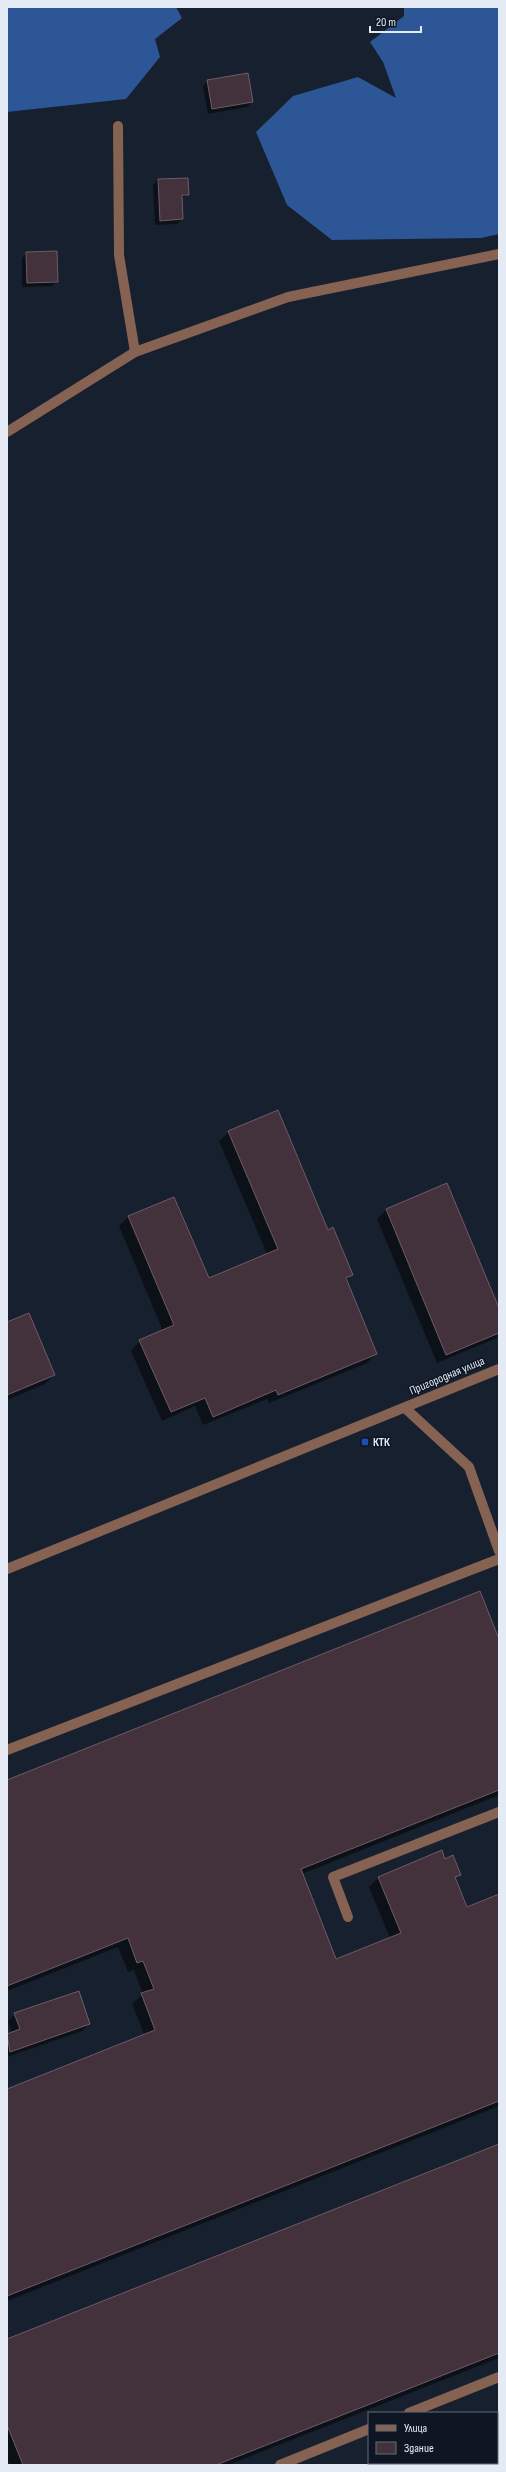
<svg xmlns="http://www.w3.org/2000/svg" width="506" height="2472" font-family="'Sofia Sans Condensed',sans-serif">
<rect width="100%" height="100%" fill="#17202e"/>
<!-- forest -->
<g fill="#2c5696">
<path d="M 7,7 L 176,7 L 182,18 L 155,39 L 160,57 L 126,99 L 7,112 Z"/>
<path d="M 404,7 L 499,7 L 499,234 L 481,238 L 332,240 L 287,205 L 256,132 L 293,96 L 358,77 L 396,98 L 383,62 L 370,42 L 404,16 Z"/>
</g>
<!-- shadow -->
<g fill="#0007">
<path d="M 208,81 L 252,102 L 247,107 L 208,114 L 203,86 Z"/>
<path d="M 158,180 L 188,194 L 181,199 L 182,219 L 177,224 L 155,225 L 153,185 Z"/>
<path d="M 27,253 L 57,281 L 52,286 L 22,287 L 22,258 Z"/>
<path d="M 229,1132 L 327,1231 L 352,1275 L 346,1281 L 376,1353 L 367,1363 L 269,1403 L 267,1399 L 203,1425 L 195,1406 L 162,1421 L 131,1351 L 140,1341 L 163,1331 L 119,1226 L 128,1217 L 208,1279 L 267,1254 L 219,1141 Z"/>
<path d="M 386,1210 L 499,1310 L 497,1338 L 437,1363 L 377,1219 Z"/>
<path d="M 7,1323 L 54,1375 L 45,1384 L 7,1400 Z"/>
<path d="M 499,1641 L 499,1795 L 302,1874 L 335,1960 L 390,1938 L 369,1887 L 378,1878 L 445,1860 L 459,1874 L 454,1879 L 466,1908 L 499,1895 L 499,2106 L 7,2301 L 7,2091 L 145,2036 L 132,2004 L 143,1994 L 134,1970 L 128,1972 L 118,1947 L 7,1991 L 7,1781 Z"/>
<path d="M 15,2014 L 89,2024 L 82,2031 L 7,2057 L 7,2035 L 12,2033 L 8,2021 Z"/>
<path d="M 499,2145 L 499,2358 L 228,2465 L 10,2465 L 7,2458 L 7,2340 Z"/>
<path d="M 499,2445 L 499,2465 L 455,2465 L 454,2463 L 497,2463 L 497,2446 Z"/>
</g>
<!-- building -->
<g fill="#43313c" stroke="#6f5b67">
<path d="M 248,73 L 253,102 L 212,109 L 207,80 Z"/>
<path d="M 188,178 L 189,195 L 182,195 L 183,219 L 160,221 L 158,179 Z"/>
<path d="M 57,251 L 58,282 L 27,283 L 26,252 Z"/>
<path d="M 278,1110 L 328,1230 L 333,1227 L 353,1275 L 346,1278 L 377,1354 L 278,1395 L 276,1390 L 213,1417 L 205,1398 L 171,1412 L 139,1340 L 174,1325 L 128,1216 L 174,1197 L 209,1278 L 278,1249 L 228,1131 Z"/>
<path d="M 447,1183 L 499,1308 L 499,1333 L 446,1355 L 386,1209 Z"/>
<path d="M 29,1313 L 55,1375 L 7,1395 L 7,1322 Z"/>
<path d="M 480,1591 L 499,1639 L 499,1790 L 301,1869 L 336,1959 L 401,1933 L 378,1877 L 442,1850 L 445,1859 L 453,1855 L 461,1875 L 455,1877 L 467,1907 L 499,1894 L 499,2101 L 7,2296 L 7,2089 L 155,2030 L 141,1993 L 154,1989 L 143,1961 L 137,1963 L 128,1938 L 7,1986 L 7,1780 Z"/>
<path d="M 79,1991 L 90,2024 L 10,2052 L 7,2034 L 20,2029 L 14,2013 Z"/>
<path d="M 499,2144 L 499,2353 L 216,2465 L 23,2465 L 7,2425 L 7,2339 Z"/>
</g>
<g fill="none" stroke-linecap="round" stroke-linejoin="round">
<!-- minor -->
<g stroke="#866253" stroke-width="10">
<path d="M 118,126 L 119,255 L 135,352"/>
<path d="M 7,432 L 135,352 L 288,297 L 499,254"/>
<path d="M 405,1408 L 469,1467 L 499,1551"/>
<path d="M 7,1569 L 499,1369"/>
<path d="M 7,1750 L 499,1559"/>
<path d="M 348,1917 L 333,1877 L 499,1812"/>
<path d="M 409,2413 L 499,2377"/>
<path d="M 280,2465 L 369,2429"/>
</g>
</g>
<!-- markers -->
<rect fill="#1a4fb4" stroke="#0e1624" stroke-width="1.5" x="361" y="1438" width="8" height="8" rx="2"/>
<g text-anchor="middle" dominant-baseline="central" stroke-width="3" stroke-linejoin="round" paint-order="stroke">
<!-- street labels -->
<g font-size="12" fill="#e4ebf5" stroke="#0e1624">
<text transform="translate(447 1376) rotate(-23)">Пригородная улица</text>
</g>
<!-- poi labels -->
<g font-size="12" font-weight="bold" fill="#e4ebf5" stroke="#0e1624" text-anchor="start">
<text x="373" y="1442">КТК</text>
</g>
</g>
<!-- border -->
<rect width="506" height="2472" fill="none" stroke="#e4ebf5" stroke-width="16"/>
<!-- legend -->
<rect x="368" y="2412" width="130" height="52" fill="#0e1624" stroke="#646b78"/>
<rect x="376" y="2425" width="20" height="6" fill="#866253" stroke="#646b78"/>
<text x="404" y="2432" font-size="12" fill="#e4ebf5">Улица</text>
<rect x="376" y="2442" width="20" height="12" fill="#43313c" stroke="#646b78"/>
<text x="404" y="2452" font-size="12" fill="#e4ebf5">Здание</text>
<!-- scale -->
<path d="M370 26v6h51v-6" fill="none" stroke="#e4ebf5" stroke-width="2"/>
<text x="376" y="26" font-size="12" fill="#e4ebf5" stroke="#0e1624" stroke-width="3" paint-order="stroke">20 m</text>
</svg>
